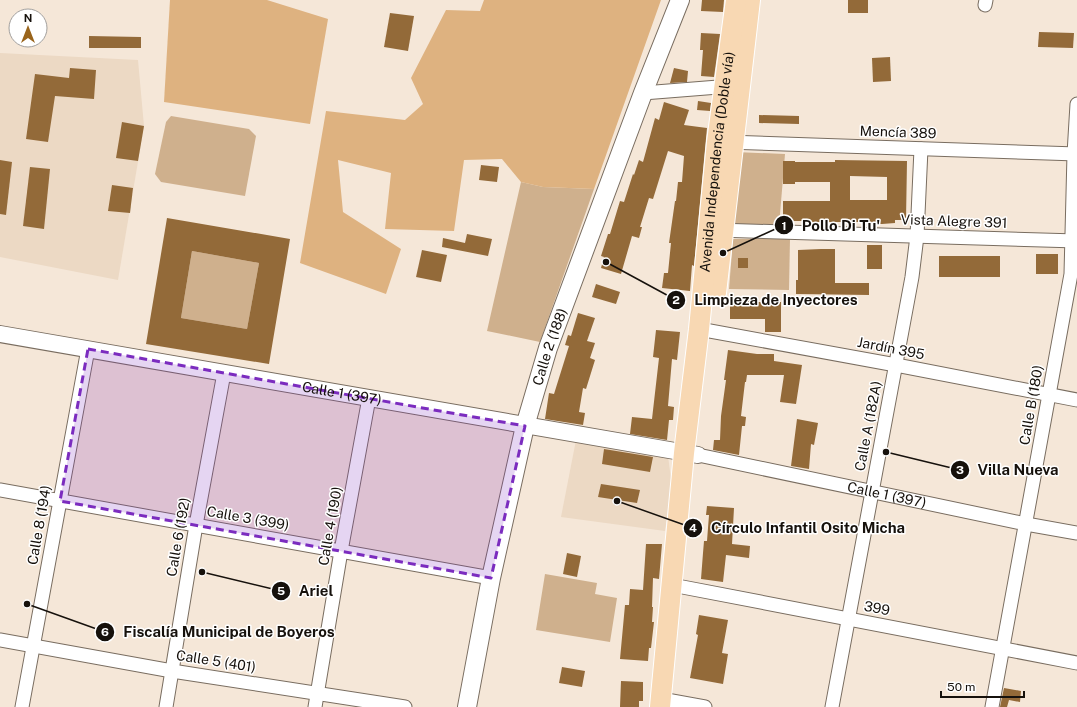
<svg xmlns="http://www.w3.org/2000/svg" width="1077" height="707" font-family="'Public Sans',sans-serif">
<rect width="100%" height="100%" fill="#f5e7d8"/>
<!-- built -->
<g fill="#ecd9c4">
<path d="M 0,53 L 138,60 L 144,126 L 118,280 L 0,257 Z"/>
<path d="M 576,440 L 668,456 L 672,486 L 665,531 L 561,517 Z"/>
</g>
<!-- green -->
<g fill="#cfb08d">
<path d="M 171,116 L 249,129 L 256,136 L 245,196 L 161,182 L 155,174 L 166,122 Z"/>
<path d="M 735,152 L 785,154 L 779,226 L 733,224 Z"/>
<path d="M 521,182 L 543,187 L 594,189 L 540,342 L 487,331 Z"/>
<path d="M 733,239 L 790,239 L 789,290 L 729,289 Z"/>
<path d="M 192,251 L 259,263 L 247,329 L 181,318 Z"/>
<path d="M 545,574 L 597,583 L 595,594 L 617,598 L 610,642 L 536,630 Z"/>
</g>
<!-- forest -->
<g fill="#deb280">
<path d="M 170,0 L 267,0 L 328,19 L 310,124 L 164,102 Z"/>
<path d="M 484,0 L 661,0 L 594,189 L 543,187 L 521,182 L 502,159 L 464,160 L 454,231 L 385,229 L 391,173 L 338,160 L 343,212 L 401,249 L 386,294 L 300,263 L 326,111 L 405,120 L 423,104 L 411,78 L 446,10 L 480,11 Z"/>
</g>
<!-- building -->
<g fill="#936a39" fill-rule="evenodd">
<path d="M 702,0 L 724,0 L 723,12 L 701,11 Z"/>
<rect x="848" y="0" width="20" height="13"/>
<path d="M 390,13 L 414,16 L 408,51 L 384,47 Z"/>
<path d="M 1039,32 L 1074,33 L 1073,48 L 1038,47 Z"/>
<path d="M 701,33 L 720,34 L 714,77 L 701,76 L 703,50 L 700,50 Z"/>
<path d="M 89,36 L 141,37 L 141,48 L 89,48 Z"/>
<path d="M 890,57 L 891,81 L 873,82 L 872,58 Z"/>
<path d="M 70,68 L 96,70 L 94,99 L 55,96 L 48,142 L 26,139 L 35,74 L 69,78 Z"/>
<path d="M 674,68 L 688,71 L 687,82 L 670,83 Z"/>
<path d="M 698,101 L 711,103 L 710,111 L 697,110 Z"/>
<path d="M 664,102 L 689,110 L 684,125 L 707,128 L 694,266 L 692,265 L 690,291 L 662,288 L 664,273 L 668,273 L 671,243 L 669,243 L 675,201 L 676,201 L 678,182 L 682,182 L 684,156 L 668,151 L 653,199 L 649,198 L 640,227 L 642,227 L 639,238 L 632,236 L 621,274 L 601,268 L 604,257 L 601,256 L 608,234 L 610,234 L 620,201 L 624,202 L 633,174 L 634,175 L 639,160 L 643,162 L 655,118 L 659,120 Z"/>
<path d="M 759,115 L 799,116 L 799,124 L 759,123 Z"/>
<path d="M 122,122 L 144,126 L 138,161 L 116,158 Z"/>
<path d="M 0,160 L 12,162 L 6,215 L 0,214 Z"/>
<path d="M 835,160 L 907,161 L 906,220 L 895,220 L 895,223 L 882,224 L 868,224 L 868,222 L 809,222 L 809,221 L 783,221 L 783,201 L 830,201 L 830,182 L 795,182 L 795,184 L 783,184 L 783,161 L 795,161 L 795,162 L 835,162 ZM 850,176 L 887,177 L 887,200 L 850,200 Z"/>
<path d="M 481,165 L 499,167 L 497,182 L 479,180 Z"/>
<path d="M 30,167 L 50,169 L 44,229 L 23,226 Z"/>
<path d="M 112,185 L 133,188 L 130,213 L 108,211 Z"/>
<path d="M 167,218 L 290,239 L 269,364 L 146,344 ZM 192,251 L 259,263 L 247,329 L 181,318 Z"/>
<path d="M 467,234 L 492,239 L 488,256 L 442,247 L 443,238 L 465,243 Z"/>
<rect x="867" y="245" width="15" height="24"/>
<path d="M 821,249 L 835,249 L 835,283 L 869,283 L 869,295 L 796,294 L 796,280 L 798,280 L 798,250 Z"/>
<path d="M 422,250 L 447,255 L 441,282 L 416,277 Z"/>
<rect x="1036" y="254" width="22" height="20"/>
<rect x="939" y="256" width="61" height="21"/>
<rect x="738" y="258" width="10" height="10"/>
<path d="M 596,284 L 620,292 L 616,304 L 592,297 Z"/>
<path d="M 730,299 L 752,299 L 752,302 L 781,302 L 781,332 L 765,332 L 765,319 L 730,319 Z"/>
<path d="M 578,313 L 595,318 L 587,341 L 595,343 L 590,358 L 595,360 L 586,389 L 583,388 L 579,412 L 585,413 L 583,425 L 545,419 L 549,393 L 554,394 L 569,346 L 565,345 L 568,335 L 571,336 Z"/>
<path d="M 656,330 L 680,332 L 677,360 L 672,359 L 668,406 L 674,407 L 673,420 L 669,420 L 667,440 L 630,434 L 632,417 L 652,419 L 659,358 L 653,357 Z"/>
<path d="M 728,350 L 757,354 L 774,354 L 774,361 L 802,365 L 796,404 L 780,402 L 784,375 L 747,375 L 746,382 L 745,382 L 741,416 L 746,417 L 745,426 L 742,426 L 739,455 L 713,450 L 714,440 L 720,440 L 721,416 L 726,380 L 724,380 Z"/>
<path d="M 797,419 L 818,423 L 814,445 L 811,444 L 809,469 L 791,466 Z"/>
<path d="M 604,449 L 653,457 L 650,472 L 602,464 Z"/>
<path d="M 601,484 L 640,490 L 637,503 L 598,497 Z"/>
<path d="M 707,506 L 734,508 L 732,544 L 750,546 L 749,558 L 726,555 L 723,582 L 701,579 L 703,553 L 704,541 L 707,541 L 709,515 L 706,515 Z"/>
<path d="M 646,544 L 662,544 L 659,579 L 653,578 L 652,607 L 653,607 L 652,622 L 654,622 L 651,648 L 649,648 L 648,661 L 620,659 L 625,605 L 629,605 L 630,589 L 643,590 Z"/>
<path d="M 567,553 L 581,556 L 577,577 L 563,574 Z"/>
<path d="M 699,615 L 728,620 L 722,653 L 728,654 L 723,684 L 690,678 L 698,635 L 696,634 Z"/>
<path d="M 562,667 L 585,671 L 582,687 L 559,683 Z"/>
<path d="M 621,681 L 643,682 L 643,701 L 639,701 L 639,707 L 620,707 Z"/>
<path d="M 1004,688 L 1021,691 L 1020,702 L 1009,700 L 1007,707 L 1000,707 Z"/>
</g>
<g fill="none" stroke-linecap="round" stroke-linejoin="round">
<!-- minor casing -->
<g stroke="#796d60" stroke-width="15">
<g id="minor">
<path d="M 985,5 L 986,0"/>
<path d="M 643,93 L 731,86"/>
<path d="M 727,142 L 1077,154"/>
<path d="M 717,230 L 1077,241"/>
<path d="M 699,329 L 896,365 L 1077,400"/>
<path id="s1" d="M 698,455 L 1026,524 L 1077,533"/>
<path d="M 0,490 L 491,578"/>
<path d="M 672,585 L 1077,663"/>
<path d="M 0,640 L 172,671 L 405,707"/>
<path d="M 661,699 L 705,707"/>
<path d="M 22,707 L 88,349"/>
<path d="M 166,707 L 196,525 L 224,373"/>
<path d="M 315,707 L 341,551 L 369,398"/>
<path d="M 832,707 L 912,277 L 917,236 L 921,149"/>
<path d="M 992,707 L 1071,274 L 1074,154 L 1077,104"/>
</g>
</g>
<!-- tertiary casing -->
<g stroke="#796d60" stroke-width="18">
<g id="tertiary">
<path id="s2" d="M 0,334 L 698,455"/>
</g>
</g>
<!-- secondary casing -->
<g stroke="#796d60" stroke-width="20">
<g id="secondary">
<path id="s3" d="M 467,707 L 491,578 L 525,426 L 548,348 L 643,93 L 680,0"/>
</g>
</g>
<!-- primary casing -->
<g stroke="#fff" stroke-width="22">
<g id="primary">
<path d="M 716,293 L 750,0"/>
<path id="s4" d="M 660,707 L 684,453 L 699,329 L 717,142 L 736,0"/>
</g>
</g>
<!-- minor -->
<use href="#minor" stroke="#fff" stroke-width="13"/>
<!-- tertiary -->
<use href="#tertiary" stroke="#fff" stroke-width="16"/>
<!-- secondary -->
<use href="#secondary" stroke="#fff" stroke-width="18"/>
<!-- primary -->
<use href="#primary" stroke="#f8d8b3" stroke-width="20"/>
</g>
<!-- marked area -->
<path fill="#7b2cbf" fill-opacity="0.2" stroke="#7b2cbf" stroke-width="3" stroke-dasharray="8 5" stroke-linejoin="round" d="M 88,349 L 525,426 L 491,578 L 60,501 Z"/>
<g text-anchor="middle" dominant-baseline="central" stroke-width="3" stroke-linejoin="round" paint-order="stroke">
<!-- street labels -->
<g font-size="14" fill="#16110c" stroke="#fff">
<text transform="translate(898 132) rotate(2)">Mencía 389</text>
<text stroke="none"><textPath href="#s4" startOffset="548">Avenida Independencia (Doble vía)</textPath></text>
<text transform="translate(954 221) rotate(2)">Vista Alegre 391</text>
<text stroke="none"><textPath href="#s3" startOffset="370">Calle 2 (188)</textPath></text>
<text transform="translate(891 348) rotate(11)">Jardín 395</text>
<text stroke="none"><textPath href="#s2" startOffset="347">Calle 1 (397)</textPath></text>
<text transform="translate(1031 405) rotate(-80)">Calle B (180)</text>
<text transform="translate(868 426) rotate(-79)">Calle A (182A)</text>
<text stroke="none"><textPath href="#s1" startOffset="193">Calle 1 (397)</textPath></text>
<text transform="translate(248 518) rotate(10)">Calle 3 (399)</text>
<text transform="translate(39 525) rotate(-80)">Calle 8 (194)</text>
<text transform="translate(330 526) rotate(-80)">Calle 4 (190)</text>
<text transform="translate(178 537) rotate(-80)">Calle 6 (192)</text>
<text transform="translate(877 608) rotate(11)">399</text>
<text transform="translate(216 661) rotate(9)">Calle 5 (401)</text>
</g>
</g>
<!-- callouts -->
<path fill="none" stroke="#16110c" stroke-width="1.5" d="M723 253L784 225M606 262L676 300M886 452L960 470M617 501L693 528M202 572L281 591M27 604L105 632"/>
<g fill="#16110c" stroke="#fff" stroke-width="1.5">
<circle cx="723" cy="253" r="4"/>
<circle cx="606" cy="262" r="4"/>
<circle cx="886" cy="452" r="4"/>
<circle cx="617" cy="501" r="4"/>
<circle cx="202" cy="572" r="4"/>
<circle cx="27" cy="604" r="4"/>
<circle cx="784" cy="225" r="10"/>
<circle cx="676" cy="300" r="10"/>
<circle cx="960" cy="470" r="10"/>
<circle cx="693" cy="528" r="10"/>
<circle cx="281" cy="591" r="10"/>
<circle cx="105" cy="632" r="10"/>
</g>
<g font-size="12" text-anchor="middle" font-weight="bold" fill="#fff">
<text x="784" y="230">1</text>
<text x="676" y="304">2</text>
<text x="960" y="474">3</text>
<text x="693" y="532">4</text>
<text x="281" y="595">5</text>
<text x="105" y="636">6</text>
</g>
<g font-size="15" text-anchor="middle" font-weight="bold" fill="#16110c" stroke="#fff" stroke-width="3" stroke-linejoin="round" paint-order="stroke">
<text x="841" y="231">Pollo Di Tu'</text>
<text x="776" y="305">Limpieza de Inyectores</text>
<text x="1018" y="475">Villa Nueva</text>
<text x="808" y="533">Círculo Infantil Osito Micha</text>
<text x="316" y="596">Ariel</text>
<text x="229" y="637">Fiscalía Municipal de Boyeros</text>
</g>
<!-- north arrow -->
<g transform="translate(28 28)"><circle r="19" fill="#ffffff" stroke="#a2a09e"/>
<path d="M0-3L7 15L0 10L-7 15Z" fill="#99641b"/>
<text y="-6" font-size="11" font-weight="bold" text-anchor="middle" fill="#16110c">N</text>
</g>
<!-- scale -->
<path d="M941 691v6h83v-6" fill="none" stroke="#16110c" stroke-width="2"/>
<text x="947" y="691" font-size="12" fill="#16110c" stroke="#ffffff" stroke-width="3" paint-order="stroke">50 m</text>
</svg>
